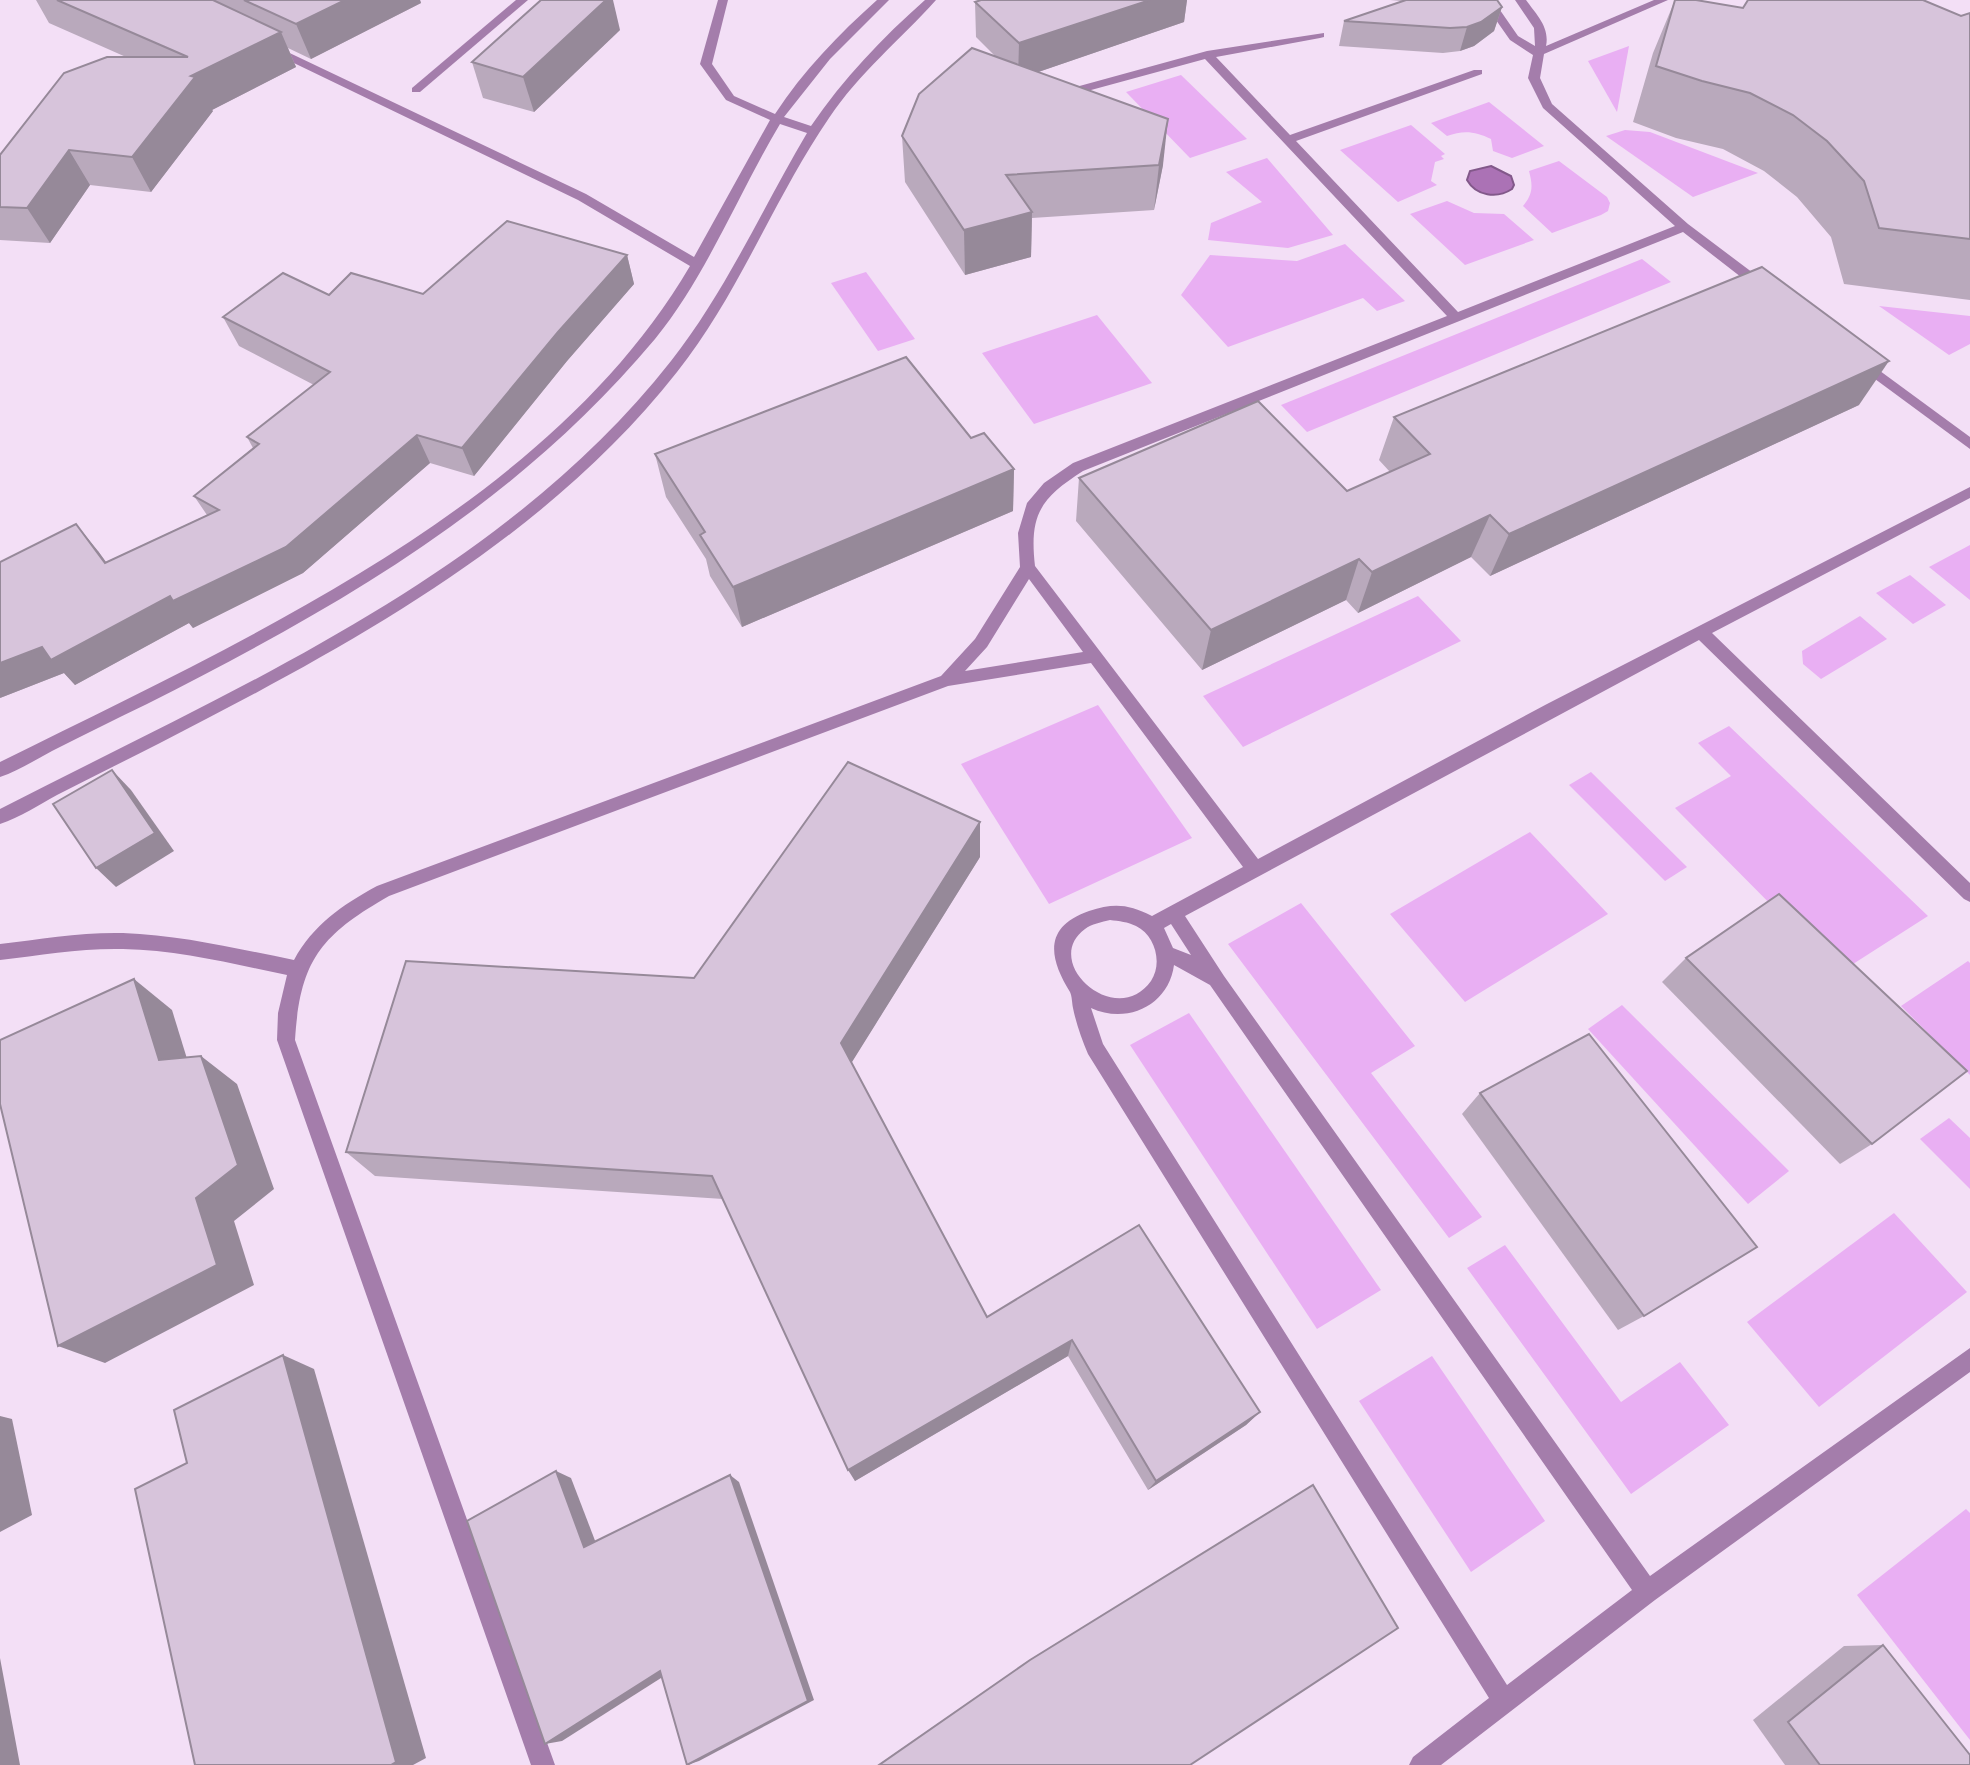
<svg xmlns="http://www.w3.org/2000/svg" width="1970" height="1765" font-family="Figtree,sans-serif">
<rect width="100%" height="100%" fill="#f3dff6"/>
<!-- green -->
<g fill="#e9aff3">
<path d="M 1629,46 L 1617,112 L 1588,61 Z"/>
<path d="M 1181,75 L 1247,139 L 1190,158 L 1126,92 Z"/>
<path d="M 1489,102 L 1544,146 L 1512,158 L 1493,151 L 1491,139 C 1475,131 1463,130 1447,136 L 1431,123 Z"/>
<path d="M 1411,125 L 1445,154 L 1441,156 L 1444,159 L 1435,162 L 1431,181 L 1437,185 L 1398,202 L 1340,150 Z"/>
<path d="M 1625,130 L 1650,132 L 1758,173 L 1693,197 L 1606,136 Z"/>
<path d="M 1267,158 L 1333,235 L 1288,248 L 1208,240 L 1211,223 L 1262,202 L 1226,172 Z"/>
<path d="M 1559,161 L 1607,197 L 1610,203 L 1608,211 L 1601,215 L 1552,233 L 1523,206 C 1533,194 1533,186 1529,171 Z"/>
<path d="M 1447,201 L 1474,213 L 1504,214 L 1534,240 L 1465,265 L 1410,214 Z"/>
<path d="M 1345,244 L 1405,301 L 1377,311 L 1363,298 L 1228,347 L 1181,295 L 1210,255 L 1297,261 Z"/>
<path d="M 1642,259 L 1671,282 L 1307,432 L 1281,405 Z"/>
<path d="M 866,272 L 915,339 L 878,351 L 831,283 Z"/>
<path d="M 1879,306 L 1970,316 L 1970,344 L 1949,355 Z"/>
<path d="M 1097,315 L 1152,383 L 1034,424 L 982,353 Z"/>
<path d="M 1970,545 L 1970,600 L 1929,567 Z"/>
<path d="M 1910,575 L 1946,605 L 1913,624 L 1876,593 Z"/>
<path d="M 1418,596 L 1461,641 L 1243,747 L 1203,696 Z"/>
<path d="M 1860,616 L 1887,639 L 1821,679 L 1803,664 L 1802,651 Z"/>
<path d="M 1098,705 L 1192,838 L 1049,904 L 961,764 Z"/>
<path d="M 1729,726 L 1928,916 L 1839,973 L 1675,808 L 1731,776 L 1698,743 Z"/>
<path d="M 1591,772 L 1687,867 L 1665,881 L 1569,785 Z"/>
<path d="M 1530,832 L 1608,914 L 1465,1002 L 1390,914 Z"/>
<path d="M 1301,903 L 1415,1046 L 1371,1073 L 1482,1217 L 1449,1238 L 1228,944 Z"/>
<path d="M 1968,961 L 1970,963 L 1970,1075 L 1901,1006 Z"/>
<path d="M 1622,1005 L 1789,1171 L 1748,1204 L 1588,1029 Z"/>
<path d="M 1189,1013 L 1381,1290 L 1317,1329 L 1130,1045 Z"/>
<path d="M 1949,1118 L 1970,1138 L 1970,1189 L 1920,1139 Z"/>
<path d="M 1894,1213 L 1967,1292 L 1819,1407 L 1747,1322 Z"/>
<path d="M 1505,1245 L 1621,1402 L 1680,1362 L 1729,1425 L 1631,1494 L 1467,1268 Z"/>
<path d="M 1432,1356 L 1545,1521 L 1471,1572 L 1359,1401 Z"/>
<path d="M 1966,1509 L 1970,1513 L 1970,1740 L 1857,1595 Z"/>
</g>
<!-- water -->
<path fill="#ab72b5" stroke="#82588a" stroke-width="2" d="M 1491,166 L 1511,176 L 1514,185 L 1512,189 C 1497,199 1476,196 1467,180 L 1470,171 Z"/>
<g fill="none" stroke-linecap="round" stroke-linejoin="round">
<!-- minor -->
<g fill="#a47dab" fill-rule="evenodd">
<path d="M 516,0 L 528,0 L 420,92 L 412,92 L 412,88 Z"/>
<path d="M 718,0 L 728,0 L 712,64 L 734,96 L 775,114 C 803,71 839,34 877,0 L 889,0 L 830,59 L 784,117 L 811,126 C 843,79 882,38 925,0 L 936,0 C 900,40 859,73 829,118 C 773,200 739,294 677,372 C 544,541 349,646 160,743 C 126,760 91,778 57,795 C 39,805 20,817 0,824 L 0,809 C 237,687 502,576 671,361 C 726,291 762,209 807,133 L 780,124 C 738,194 707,275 655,339 C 514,507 340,606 147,704 C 115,719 84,735 52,751 C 35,760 18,771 0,777 L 0,762 C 240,642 549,507 690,266 L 578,200 L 269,51 L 269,47 L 277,47 L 586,194 L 694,257 L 770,120 L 726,100 L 700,64 Z"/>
<path d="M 1482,0 L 1493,0 L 1518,36 L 1535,46 L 1534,28 L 1515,0 L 1526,0 C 1536,14 1550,27 1546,46 L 1654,0 L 1668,0 L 1544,54 L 1540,78 L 1552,104 L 1688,224 L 1769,285 L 1769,291 L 1759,291 L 1683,232 L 1083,471 C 1041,498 1029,514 1035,566 L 1258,859 L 1547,704 L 1970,487 L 1970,498 L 1712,633 L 1970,883 L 1970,902 L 1964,899 L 1699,640 L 1185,916 L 1224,976 L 1650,1576 L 1970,1348 L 1970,1372 L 1655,1600 L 1441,1765 L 1409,1765 L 1413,1757 L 1489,1698 L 1088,1054 C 1082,1040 1076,1023 1073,1008 C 1072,1003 1072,996 1070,992 C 1049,958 1043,927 1089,911 C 1114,903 1128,904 1152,916 L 1243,867 L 1091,663 L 948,686 L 389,896 C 321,935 300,960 295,1040 L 555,1765 L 531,1765 L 277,1040 L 278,1013 L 287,975 C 233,964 179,950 123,949 C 82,948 41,955 0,960 L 0,944 C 41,939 82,932 123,933 C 181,935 238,949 294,960 C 313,925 342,905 377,886 L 941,676 L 975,639 L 1020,567 L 1018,533 L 1027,503 L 1044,483 L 1073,463 L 1447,316 L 1205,59 L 1058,99 L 1054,97 L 1054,93 L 1207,51 L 1324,33 L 1324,37 L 1320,38 L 1216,57 L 1290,135 L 1474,70 L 1482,70 L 1482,74 L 1296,141 L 1458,312 L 1675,226 L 1543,108 L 1528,78 L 1533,55 L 1510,40 ZM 1029,579 L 1083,652 L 965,671 L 987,647 ZM 1110,920 C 1119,921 1128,922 1136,926 C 1155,935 1163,963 1151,981 C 1116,1030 1040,962 1085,929 C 1091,924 1102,922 1110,920 ZM 1171,924 L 1191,955 L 1173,948 L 1164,928 ZM 1174,965 L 1210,985 L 1632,1590 L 1507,1685 L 1103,1044 L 1091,1008 C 1127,1025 1169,1005 1174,965 Z"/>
<path d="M 1861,357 L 1970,437 L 1970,449 L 1856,365 L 1854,362 Z"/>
</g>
</g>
<!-- wall -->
<g fill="#b9a9bc">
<path d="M 36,0 L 420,0 L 421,3 L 311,59 L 288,48 L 296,67 L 212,110 L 213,111 L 151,192 L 90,185 L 50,243 L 0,240 L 0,155 L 126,57 L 49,23 Z"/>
<path d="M 981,0 L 1187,0 L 1184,22 L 1038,72 L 1163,165 L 1154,210 L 1032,218 L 1031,257 L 965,275 L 905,182 L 902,136 L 995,56 L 976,37 L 975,2 Z"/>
<path d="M 1390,0 L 1497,0 L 1502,7 L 1494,31 L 1474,46 L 1460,51 L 1443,53 L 1339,46 L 1344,21 L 1402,1 Z"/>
<path d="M 1675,0 L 1743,8 L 1961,16 L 1970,13 L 1970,300 L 1844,284 L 1831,237 L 1797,197 L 1764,171 L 1723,149 L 1676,138 L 1633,122 L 1653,53 Z"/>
<path d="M 620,30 L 534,112 L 483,98 L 472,62 Z"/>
<path d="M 627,255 L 634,284 L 567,361 L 474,476 L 430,463 L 303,573 L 193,628 L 189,623 L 75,685 L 64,673 L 0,698 L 98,551 L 106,562 L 207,515 L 194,496 L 253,448 L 247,437 L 314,385 L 239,346 L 223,317 L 329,295 L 423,294 Z"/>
<path d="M 1859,405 L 1490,576 L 1471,557 L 1358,613 L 1346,600 L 1202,670 L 1076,521 L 1079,478 L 1347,491 L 1390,472 L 1379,460 L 1394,417 Z"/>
<path d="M 971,438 L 1014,469 L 1013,511 L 742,627 L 710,576 L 706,559 L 666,497 L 655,454 Z"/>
<path d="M 980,857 L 851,1063 L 987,1317 L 1139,1225 L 1260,1412 L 1246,1425 L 1148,1490 L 1068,1356 L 855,1481 L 723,1199 L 375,1176 L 346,1152 Z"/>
<path d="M 1686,958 L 1872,1144 L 1840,1164 L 1662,982 Z"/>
<path d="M 1480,1093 L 1644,1316 L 1618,1330 L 1462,1114 Z"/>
<path d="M 1313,1485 L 1190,1765 L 878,1765 L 1028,1661 Z"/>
<path d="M 1883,1645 L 1970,1765 L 1785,1765 L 1753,1720 L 1844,1646 Z"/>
</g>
<!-- shaded-wall -->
<g fill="#968999">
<path d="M 345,0 L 420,0 L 421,3 L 311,59 L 296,24 Z"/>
<path d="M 606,0 L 613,0 L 620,30 L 534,112 L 523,77 Z"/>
<path d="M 1150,0 L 1187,0 L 1184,22 L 1018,79 L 1019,43 Z"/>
<path d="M 1502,7 L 1494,31 L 1474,46 L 1460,51 L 1467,27 Z"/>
<path d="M 281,32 L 296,67 L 212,110 L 213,111 L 151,192 L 132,157 L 191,76 Z"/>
<path d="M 1168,119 L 1163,165 L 1154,210 L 1159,165 Z"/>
<path d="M 69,150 L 90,185 L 50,243 L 27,208 Z"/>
<path d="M 1032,212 L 1031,257 L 965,275 L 964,230 Z"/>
<path d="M 627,255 L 634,284 L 567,361 L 474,476 L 462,448 L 558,332 Z"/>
<path d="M 1889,361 L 1859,405 L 1490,576 L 1509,534 Z"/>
<path d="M 417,435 L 430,463 L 303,573 L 193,628 L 189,623 L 75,685 L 64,673 L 0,698 L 0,663 Z"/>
<path d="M 1014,469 L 1013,511 L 742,627 L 733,587 Z"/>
<path d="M 1490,515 L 1471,557 L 1358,613 L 1372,572 Z"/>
<path d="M 76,524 L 98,551 L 126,590 L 105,563 Z"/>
<path d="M 1359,559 L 1346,600 L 1202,670 L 1211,630 Z"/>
<path d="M 112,770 L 131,790 L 174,851 L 116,887 L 96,868 Z"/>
<path d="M 980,822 L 980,857 L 847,1070 L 841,1043 Z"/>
<path d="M 134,979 L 172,1010 L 196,1088 L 159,1060 Z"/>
<path d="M 201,1056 L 237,1084 L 274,1189 L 234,1221 L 254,1285 L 105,1363 L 58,1346 L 196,1198 Z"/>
<path d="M 1072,1340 L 1068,1356 L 855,1481 L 848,1470 Z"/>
<path d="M 283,1355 L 314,1369 L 426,1758 L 413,1765 L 391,1765 Z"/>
<path d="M 1260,1412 L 1246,1425 L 1148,1490 L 1156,1481 Z"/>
<path d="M 0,1416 L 12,1419 L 32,1515 L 0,1532 Z"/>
<path d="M 556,1471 L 571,1478 L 599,1551 L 584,1547 Z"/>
<path d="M 730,1475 L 739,1482 L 814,1700 L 699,1761 L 687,1765 Z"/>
<path d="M 0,1658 L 20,1765 L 0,1765 Z"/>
<path d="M 660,1671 L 672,1671 L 562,1741 L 545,1744 Z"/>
</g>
<!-- building -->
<g fill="#d7c4db" stroke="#968999" stroke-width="2">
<path d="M 57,0 L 213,0 L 281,32 L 191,76 L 195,77 L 132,157 L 69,150 L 27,208 L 0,207 L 0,155 L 64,73 L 107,57 L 188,57 Z"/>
<path d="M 244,0 L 345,0 L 296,24 Z"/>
<path d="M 541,0 L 606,0 L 523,77 L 472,62 Z"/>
<path d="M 981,0 L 1150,0 L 1019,43 L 975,2 Z"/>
<path d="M 1406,0 L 1497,0 L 1502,7 L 1481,22 L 1467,27 L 1450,28 L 1344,21 Z"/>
<path d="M 1675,0 L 1696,0 L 1743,8 L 1748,0 L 1923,0 L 1961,16 L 1970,13 L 1970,239 L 1879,228 L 1864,181 L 1827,141 L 1793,115 L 1750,93 L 1702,81 L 1656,66 Z"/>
<path d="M 972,48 L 1168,119 L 1159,165 L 1006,175 L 1032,212 L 964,230 L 902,136 L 919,94 Z"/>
<path d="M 507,221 L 627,255 L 558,332 L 462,448 L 417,435 L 286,547 L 173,601 L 170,596 L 51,660 L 42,647 L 0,663 L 0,562 L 76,524 L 105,563 L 219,510 L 194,496 L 259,444 L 247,437 L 330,372 L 223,317 L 283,273 L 329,295 L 351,273 L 423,294 Z"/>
<path d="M 1762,267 L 1889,361 L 1509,534 L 1490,515 L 1372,572 L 1359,559 L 1211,630 L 1079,478 L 1258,401 L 1347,491 L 1430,454 L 1394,417 Z"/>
<path d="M 906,357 L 971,438 L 984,433 L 1014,469 L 733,587 L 700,535 L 705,532 L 655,454 Z"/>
<path d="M 848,762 L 980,822 L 841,1043 L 987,1317 L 1139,1225 L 1260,1412 L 1156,1481 L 1072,1340 L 848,1470 L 712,1176 L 346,1152 L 406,961 L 694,978 Z"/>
<path d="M 112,770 L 155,833 L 96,868 L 53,804 Z"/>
<path d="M 1779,894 L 1967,1071 L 1872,1144 L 1686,958 Z"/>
<path d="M 134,979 L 159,1060 L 201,1056 L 238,1165 L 196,1198 L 217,1265 L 58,1346 L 0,1104 L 0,1040 Z"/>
<path d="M 1589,1034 L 1757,1247 L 1644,1316 L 1480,1093 Z"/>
<path d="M 283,1355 L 396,1762 L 391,1765 L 195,1765 L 135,1489 L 187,1463 L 174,1410 Z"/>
<path d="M 556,1471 L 584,1547 L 730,1475 L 808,1701 L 687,1765 L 660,1671 L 545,1744 L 467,1521 Z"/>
<path d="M 1313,1485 L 1398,1628 L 1190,1765 L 879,1765 L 1030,1660 Z"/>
<path d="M 1883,1645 L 1970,1755 L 1970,1765 L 1820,1765 L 1788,1722 Z"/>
</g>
</svg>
